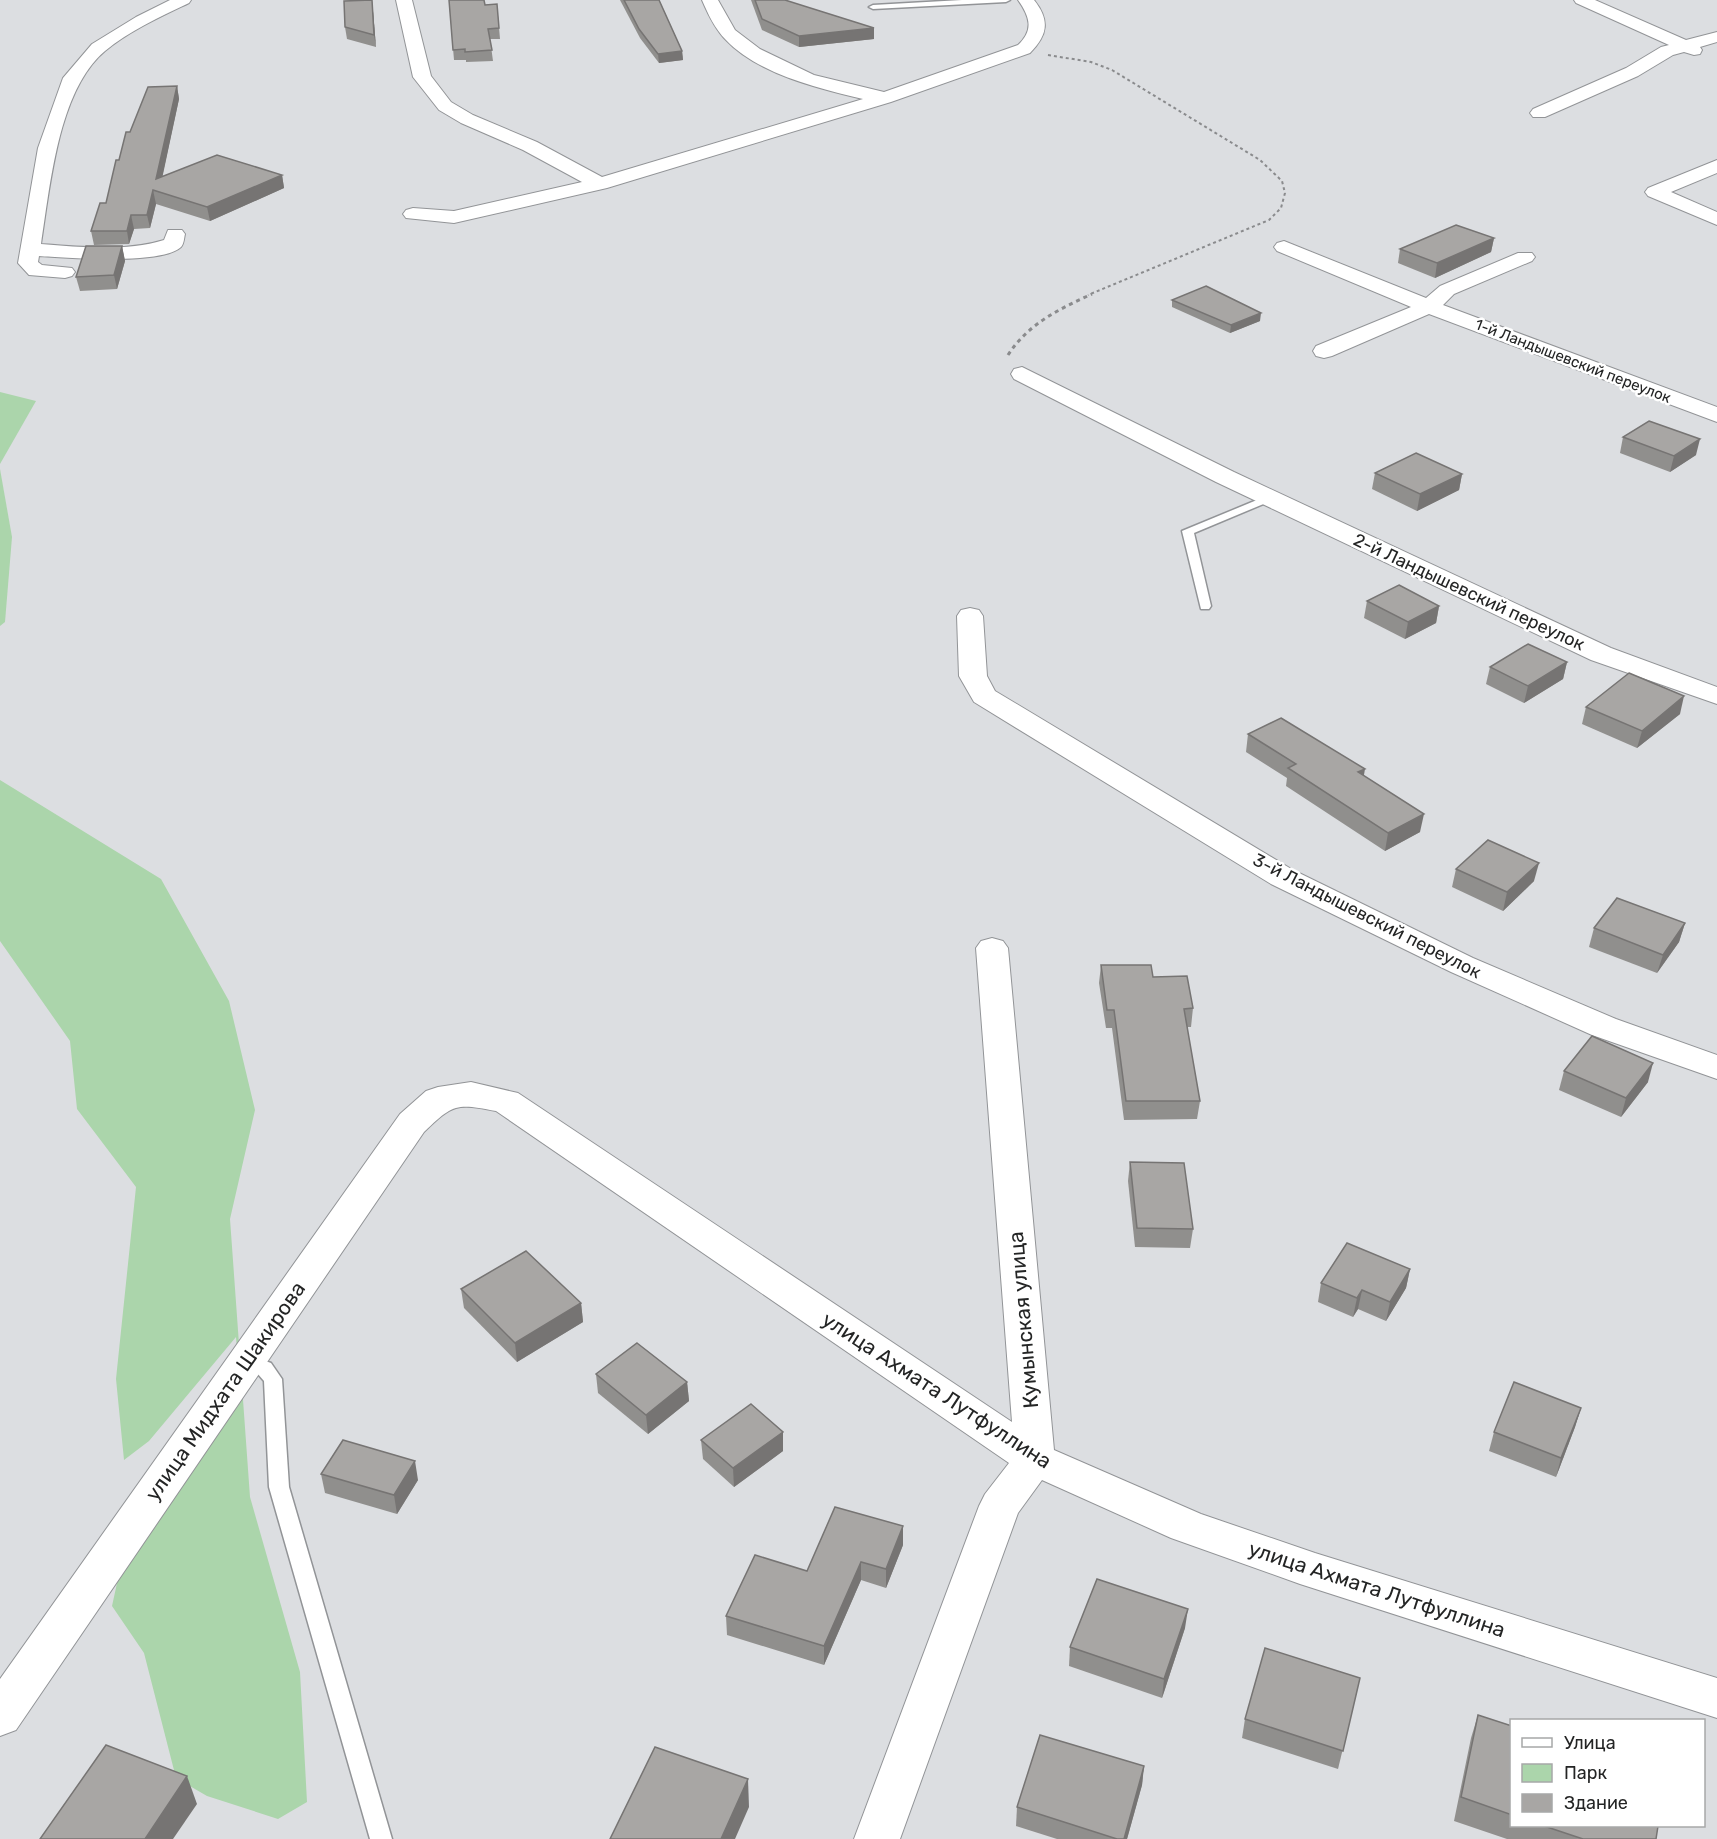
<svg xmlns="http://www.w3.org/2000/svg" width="1717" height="1839" font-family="Rubik,sans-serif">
<rect width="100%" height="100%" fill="#dcdee1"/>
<!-- green -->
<g fill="#abd5ab">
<path d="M 0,392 L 36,401 L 0,464 Z"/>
<path d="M 0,469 L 12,537 L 5,622 L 0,626 Z"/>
<path d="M 0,780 L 161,879 L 229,1001 L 255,1110 L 230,1219 L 250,1497 L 300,1672 L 307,1802 L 278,1819 L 207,1796 L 176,1778 L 144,1653 L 112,1606 L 121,1565 L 241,1401 L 236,1337 L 149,1441 L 124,1460 L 116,1379 L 136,1187 L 77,1109 L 70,1041 L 0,941 Z"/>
</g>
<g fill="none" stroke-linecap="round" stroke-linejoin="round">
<!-- service casing -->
<g stroke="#929497" stroke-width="3">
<g id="service">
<path d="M 962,0 L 1010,0 L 1006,2 L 873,9 L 869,7 L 873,5 Z"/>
<path d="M 1269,495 L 1275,498 L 1273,500 L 1194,533 L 1211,606 L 1209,609 L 1201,609 L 1182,531 Z"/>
<path d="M 246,1354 L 271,1363 L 282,1379 L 289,1487 L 392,1839 L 370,1839 L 269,1487 L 264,1381 L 257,1373 L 239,1366 L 237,1361 L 239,1356 Z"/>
</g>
</g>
<!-- minor casing -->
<g stroke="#929497" stroke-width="2">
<g id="minor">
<path d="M 170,0 L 191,0 L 189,3 C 160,17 129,31 105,51 C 58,90 50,187 41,244 C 81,247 125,252 164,240 L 168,230 L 182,230 L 185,234 C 184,238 184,244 181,247 C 162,265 66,258 39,256 L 38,262 L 42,265 L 72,268 L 75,272 L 72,276 L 65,278 L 29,275 L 18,263 L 38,148 L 63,78 L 92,44 L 136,17 Z"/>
<path d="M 396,0 L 412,0 L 431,76 L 451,102 L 473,115 L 537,142 L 602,177 L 863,99 C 820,89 758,74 726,40 C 715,29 708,14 702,0 L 718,0 L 735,30 L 760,49 L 814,75 L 884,92 L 1018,45 C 1034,30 1030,17 1018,0 L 1034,0 C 1050,20 1048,35 1030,53 L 891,102 L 607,188 L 454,223 L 406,218 L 403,214 L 406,210 L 413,208 L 454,211 L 582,182 L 523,150 L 461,123 L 439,110 L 413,77 Z"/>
<path d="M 1574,0 L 1595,0 L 1686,40 L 1717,32 L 1717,42 L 1700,47 L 1702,50 L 1700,54 L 1694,55 L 1684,52 L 1673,55 L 1638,76 L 1545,117 L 1533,117 L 1530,113 L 1533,109 L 1626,68 L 1661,47 L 1669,45 L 1576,3 Z"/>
<path d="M 1717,160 L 1717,173 L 1671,192 L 1717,212 L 1717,225 L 1648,196 L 1645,192 L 1648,188 Z"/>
<path d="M 1284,241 L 1426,298 L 1440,286 L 1518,253 L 1532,253 L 1535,257 L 1532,261 L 1454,294 L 1443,305 L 1717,407 L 1717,422 L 1429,314 L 1332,356 L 1324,358 L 1316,356 L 1313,351 L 1316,346 L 1411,307 L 1277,251 L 1274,247 L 1277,243 Z"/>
<path d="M 1022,367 L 1234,472 L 1611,648 L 1717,687 L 1717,704 L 1591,660 L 1216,482 L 1014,379 L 1011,374 L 1014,369 Z"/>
<path d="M 970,608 L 979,610 L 983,616 L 987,676 L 995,691 L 1293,870 L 1473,958 L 1616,1019 L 1717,1055 L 1717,1079 L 1592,1035 L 1451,972 L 1271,884 L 974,702 L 959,676 L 957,616 L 961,610 Z"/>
<path d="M 992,938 L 1003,941 L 1008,948 L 1054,1450 L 1201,1514 L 1315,1553 L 1717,1678 L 1717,1718 L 1300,1584 L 1171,1538 L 1042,1480 L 1018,1513 L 900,1839 L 854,1839 L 979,1506 L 985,1494 L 1009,1463 L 496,1111 C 456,1103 453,1104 424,1132 L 16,1730 L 0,1736 L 0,1679 L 400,1114 L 426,1091 L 438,1087 L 471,1082 L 518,1093 L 1012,1422 L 976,948 L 981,941 Z"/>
</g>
</g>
<!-- path-far1 -->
<path stroke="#8a8b8d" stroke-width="2" stroke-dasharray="3 3" stroke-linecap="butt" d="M 1048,55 L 1091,62 L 1112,70 L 1260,160 L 1282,181 L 1285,193 L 1281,208 L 1269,220 L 1088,295"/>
<!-- path -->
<path stroke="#8a8b8d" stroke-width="3" stroke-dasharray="4 4" stroke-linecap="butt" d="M 1008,355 C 1028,324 1059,309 1092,294"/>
<!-- service -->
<use href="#service" fill="#fff" fill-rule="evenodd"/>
<!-- minor -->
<use href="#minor" fill="#fff" fill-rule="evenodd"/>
</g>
<!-- wall -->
<g fill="#908f8d">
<path d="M 449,0 L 485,5 L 497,4 L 500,39 L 490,39 L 493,61 L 466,62 L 466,60 L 454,60 Z"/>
<path d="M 620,0 L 659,0 L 682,51 L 683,60 L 659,63 L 640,38 Z"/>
<path d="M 751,0 L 785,0 L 874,39 L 799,47 L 762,30 Z"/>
<path d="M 373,11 L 376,47 L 347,39 L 345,27 Z"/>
<path d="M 177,86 L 179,99 L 162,177 L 282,175 L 284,188 L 210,221 L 156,204 L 150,228 L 134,229 L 129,244 L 94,245 L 91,231 L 106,203 L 119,160 L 130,132 Z"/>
<path d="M 1494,238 L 1491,252 L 1435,278 L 1398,263 L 1400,249 Z"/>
<path d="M 122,246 L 125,261 L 117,289 L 80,291 L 76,277 Z"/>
<path d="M 1172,300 L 1260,321 L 1230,333 L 1172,307 Z"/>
<path d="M 1623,437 L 1696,455 L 1670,472 L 1620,453 Z"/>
<path d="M 1375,473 L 1462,474 L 1459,490 L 1417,511 L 1372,489 Z"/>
<path d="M 1367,601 L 1439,606 L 1436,623 L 1405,639 L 1364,618 Z"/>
<path d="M 1567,662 L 1563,679 L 1524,703 L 1486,684 L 1490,667 Z"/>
<path d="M 1586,707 L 1680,714 L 1637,748 L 1582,724 Z"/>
<path d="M 1248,734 L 1364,777 L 1420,832 L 1385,851 L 1286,786 L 1287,778 L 1246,752 Z"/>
<path d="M 1456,869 L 1534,881 L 1503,911 L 1452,887 Z"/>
<path d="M 1685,923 L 1679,942 L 1657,973 L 1589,947 L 1594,928 Z"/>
<path d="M 1101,965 L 1153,977 L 1193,1008 L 1191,1027 L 1187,1027 L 1200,1101 L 1197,1119 L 1124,1120 L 1112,1028 L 1106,1028 L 1099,983 Z"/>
<path d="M 1564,1071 L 1648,1082 L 1621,1117 L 1559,1090 Z"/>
<path d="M 1130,1162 L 1193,1229 L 1190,1248 L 1135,1247 L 1128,1181 Z"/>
<path d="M 1410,1269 L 1406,1288 L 1386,1321 L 1358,1309 L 1353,1317 L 1318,1302 L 1321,1283 Z"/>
<path d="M 461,1289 L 581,1303 L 583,1322 L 517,1362 L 464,1308 Z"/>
<path d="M 596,1374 L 687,1382 L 689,1401 L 648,1434 L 598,1393 Z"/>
<path d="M 1581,1408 L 1575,1427 L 1556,1477 L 1489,1451 L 1494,1432 Z"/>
<path d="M 783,1432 L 783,1451 L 734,1487 L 703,1459 L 701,1440 Z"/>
<path d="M 321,1474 L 418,1480 L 397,1514 L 325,1493 Z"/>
<path d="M 903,1545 L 886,1588 L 861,1580 L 824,1665 L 727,1635 L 726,1616 L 807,1571 Z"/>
<path d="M 1185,1628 L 1162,1698 L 1069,1666 L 1070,1647 Z"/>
<path d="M 1360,1678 L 1338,1769 L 1242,1738 L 1245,1719 Z"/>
<path d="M 1478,1715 L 1512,1726 L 1512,1826 L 1658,1826 L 1656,1839 L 1507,1839 L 1454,1821 L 1471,1738 Z"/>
<path d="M 1144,1766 L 1142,1785 L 1127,1839 L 1057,1839 L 1016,1826 L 1017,1807 Z"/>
</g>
<!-- shaded-wall -->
<g fill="#767473">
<path d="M 372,0 L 373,11 L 376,47 L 374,35 Z"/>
<path d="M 874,28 L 874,39 L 799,47 L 799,36 Z"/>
<path d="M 682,51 L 683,60 L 659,63 L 658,54 Z"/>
<path d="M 177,86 L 179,99 L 159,193 L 156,179 Z"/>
<path d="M 282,175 L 284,188 L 210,221 L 207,207 Z"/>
<path d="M 153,190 L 156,204 L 150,228 L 147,215 Z"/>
<path d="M 131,215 L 134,229 L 129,244 L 127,231 Z"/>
<path d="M 1494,238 L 1491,252 L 1435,278 L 1437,263 Z"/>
<path d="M 122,246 L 125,261 L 117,289 L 114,275 Z"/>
<path d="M 1261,313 L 1260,321 L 1230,333 L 1231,325 Z"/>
<path d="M 1700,439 L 1696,455 L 1670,472 L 1674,456 Z"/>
<path d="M 1462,474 L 1459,490 L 1417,511 L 1420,494 Z"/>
<path d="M 1439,606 L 1436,623 L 1405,639 L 1408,622 Z"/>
<path d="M 1567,662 L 1563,679 L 1524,703 L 1528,686 Z"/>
<path d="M 1684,696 L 1680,714 L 1637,748 L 1642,731 Z"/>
<path d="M 1365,769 L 1362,786 L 1358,772 Z"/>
<path d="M 1424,814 L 1420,832 L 1385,851 L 1388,833 Z"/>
<path d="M 1539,863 L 1534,881 L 1503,911 L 1507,892 Z"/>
<path d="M 1685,923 L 1679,942 L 1657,973 L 1663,955 Z"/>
<path d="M 1653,1063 L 1648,1082 L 1621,1117 L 1626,1098 Z"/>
<path d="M 1410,1269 L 1406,1288 L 1386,1321 L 1390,1302 Z"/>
<path d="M 1362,1290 L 1358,1309 L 1353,1317 L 1357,1298 Z"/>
<path d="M 581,1303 L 583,1322 L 517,1362 L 515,1343 Z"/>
<path d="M 687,1382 L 689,1401 L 648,1434 L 646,1415 Z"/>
<path d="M 1581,1408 L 1575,1427 L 1556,1477 L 1561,1458 Z"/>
<path d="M 783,1432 L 783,1451 L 734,1487 L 733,1468 Z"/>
<path d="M 415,1461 L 418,1480 L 397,1514 L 394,1495 Z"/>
<path d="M 903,1526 L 903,1545 L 886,1588 L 886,1569 Z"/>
<path d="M 861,1562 L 861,1580 L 824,1665 L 824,1646 Z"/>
<path d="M 1188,1609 L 1185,1628 L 1162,1698 L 1164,1679 Z"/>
<path d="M 1144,1766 L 1142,1785 L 1127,1839 L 1124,1839 Z"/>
<path d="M 187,1776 L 197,1804 L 173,1839 L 145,1839 Z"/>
<path d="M 748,1779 L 749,1807 L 735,1839 L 721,1839 Z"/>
</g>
<!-- building -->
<g fill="#a8a6a4" stroke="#767473" stroke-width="1.5">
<path d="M 372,0 L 374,35 L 345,27 L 344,1 Z"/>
<path d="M 449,0 L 484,0 L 485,5 L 497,4 L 499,28 L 488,29 L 492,50 L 465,52 L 465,49 L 453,50 Z"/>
<path d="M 624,0 L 659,0 L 682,51 L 658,54 L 639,29 Z"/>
<path d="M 755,0 L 785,0 L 874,28 L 799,36 L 762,19 Z"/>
<path d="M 177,86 L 156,179 L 217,155 L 282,175 L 207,207 L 153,190 L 147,215 L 131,215 L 127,231 L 91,231 L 100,203 L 106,203 L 116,160 L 119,160 L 126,132 L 130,132 L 148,87 Z"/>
<path d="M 1456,225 L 1494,238 L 1437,263 L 1400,249 Z"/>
<path d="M 86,246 L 122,246 L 114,275 L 76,277 Z"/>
<path d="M 1206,286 L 1261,313 L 1231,325 L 1172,300 Z"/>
<path d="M 1649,421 L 1700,439 L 1674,456 L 1623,437 Z"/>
<path d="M 1416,453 L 1462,474 L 1420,494 L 1375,473 Z"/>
<path d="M 1399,585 L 1439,606 L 1408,622 L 1367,601 Z"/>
<path d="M 1528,644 L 1567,662 L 1528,686 L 1490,667 Z"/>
<path d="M 1629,673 L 1684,696 L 1642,731 L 1586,707 Z"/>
<path d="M 1281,718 L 1365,769 L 1358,772 L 1424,814 L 1388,833 L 1288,768 L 1296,764 L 1248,734 Z"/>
<path d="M 1488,840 L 1539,863 L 1507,892 L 1456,869 Z"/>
<path d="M 1617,898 L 1685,923 L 1663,955 L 1594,928 Z"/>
<path d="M 1101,965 L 1151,965 L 1153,977 L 1187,976 L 1193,1008 L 1184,1009 L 1200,1101 L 1126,1101 L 1114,1010 L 1107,1010 Z"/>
<path d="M 1592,1036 L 1653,1063 L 1626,1098 L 1564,1071 Z"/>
<path d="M 1130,1162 L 1184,1163 L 1193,1229 L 1137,1228 Z"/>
<path d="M 1347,1243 L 1410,1269 L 1390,1302 L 1362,1290 L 1357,1298 L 1321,1283 Z"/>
<path d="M 526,1251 L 581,1303 L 515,1343 L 461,1289 Z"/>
<path d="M 637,1343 L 687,1382 L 646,1415 L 596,1374 Z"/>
<path d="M 1514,1382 L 1581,1408 L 1561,1458 L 1494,1432 Z"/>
<path d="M 751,1404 L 783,1432 L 733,1468 L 701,1440 Z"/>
<path d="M 343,1440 L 415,1461 L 394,1495 L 321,1474 Z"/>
<path d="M 835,1507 L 903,1526 L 886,1569 L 861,1562 L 824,1646 L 726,1616 L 755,1555 L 807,1571 Z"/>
<path d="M 1097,1579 L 1188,1609 L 1164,1679 L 1070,1647 Z"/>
<path d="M 1265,1648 L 1360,1678 L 1343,1751 L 1245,1719 Z"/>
<path d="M 1478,1715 L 1512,1726 L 1512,1815 L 1461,1797 Z"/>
<path d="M 1040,1735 L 1144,1766 L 1124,1839 L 1117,1839 L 1017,1807 Z"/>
<path d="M 106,1745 L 187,1776 L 145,1839 L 40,1839 Z"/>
<path d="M 655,1747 L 748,1779 L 721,1839 L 610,1839 Z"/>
<path d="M 1544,1826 L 1658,1826 L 1656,1839 L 1583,1839 Z"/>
</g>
<g text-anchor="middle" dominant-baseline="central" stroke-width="5" stroke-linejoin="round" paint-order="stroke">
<!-- far-street labels -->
<g font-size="15" fill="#242525" stroke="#fff">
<text transform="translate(1573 361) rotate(21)">1-й Ландышевский переулок</text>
</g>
<!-- street labels -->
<g font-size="18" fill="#242525" stroke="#fff">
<text transform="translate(1469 592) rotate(25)">2-й Ландышевский переулок</text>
<text transform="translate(1367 916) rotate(27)">3-й Ландышевский переулок</text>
</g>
<!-- near-street labels -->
<g font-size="21" fill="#242525" stroke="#fff">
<text transform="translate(1023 1320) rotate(-95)">Кумынская улица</text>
<text transform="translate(937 1390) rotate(33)">улица Ахмата Лутфуллина</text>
<text transform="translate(225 1391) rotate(-55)">улица Мидхата Шакирова</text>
<text transform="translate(1377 1589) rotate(18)">улица Ахмата Лутфуллина</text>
</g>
</g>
<!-- legend -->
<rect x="1510" y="1719" width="195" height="108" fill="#ffffff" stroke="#a7a8a8" stroke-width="1.5"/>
<rect x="1522" y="1738" width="30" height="9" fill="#ffffff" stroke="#a7a8a8" stroke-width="1.5"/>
<text x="1564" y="1749" font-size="18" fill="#242525">Улица</text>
<rect x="1522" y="1764" width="30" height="18" fill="#abd5ab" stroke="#a7a8a8" stroke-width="1.5"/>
<text x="1564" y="1779" font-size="18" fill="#242525">Парк</text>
<rect x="1522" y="1794" width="30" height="18" fill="#a8a6a4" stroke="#a7a8a8" stroke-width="1.5"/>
<text x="1564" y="1809" font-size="18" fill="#242525">Здание</text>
</svg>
